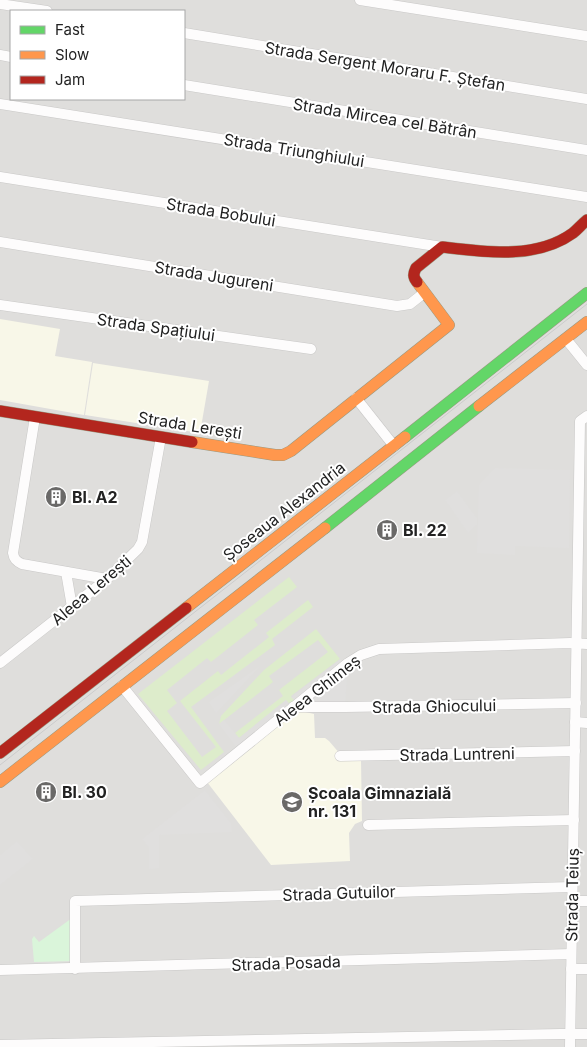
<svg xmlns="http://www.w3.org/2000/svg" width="587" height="1047" font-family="Inter,sans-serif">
<rect width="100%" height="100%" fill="#f0eeeb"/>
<!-- residential -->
<path fill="#dfdedc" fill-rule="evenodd" d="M 0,0 L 587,0 L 587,1047 L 0,1047 ZM 11,11 L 184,11 L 184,99 L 11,99 Z"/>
<!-- education -->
<g fill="#f8f7e8">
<path d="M 0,319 L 60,329 L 55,356 L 92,362 L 84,415 L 0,400 Z"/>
<path d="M 93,363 L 209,381 L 200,433 L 85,415 Z"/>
<path d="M 297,710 L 314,714 L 315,738 L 325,738 L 329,741 L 341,755 L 361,760 L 362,821 L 355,824 L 349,833 L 350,861 L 271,865 L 207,782 Z"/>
</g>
<!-- grass -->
<g fill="#ddeccb">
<path d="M 289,577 L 297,587 L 254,620 L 258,625 L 211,662 L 207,658 L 167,690 L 177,703 L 167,711 L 202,757 L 216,747 L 180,701 L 218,671 L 221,675 L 269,637 L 266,633 L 308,600 L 313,607 L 272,639 L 275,645 L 191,707 L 224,752 L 201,770 L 138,694 Z"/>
<path d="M 316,629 L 340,659 L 291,696 L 296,702 L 291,706 L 286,700 L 239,738 L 235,733 L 283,696 L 279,690 L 328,652 L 318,640 L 269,676 L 273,682 L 219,724 L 221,716 L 264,670 Z"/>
</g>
<!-- park -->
<path fill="#daf5da" d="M 72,918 L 73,961 L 34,962 L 32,939 L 34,936 L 39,942 Z"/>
<!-- parking -->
<g fill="#e0dfde">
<path d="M 495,468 L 570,470 L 569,548 L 515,546 L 515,555 L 477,553 L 479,485 Z"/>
<path d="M 457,491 L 477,518 L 477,525 L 468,533 L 445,500 Z"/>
<path d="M 340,659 L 345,664 L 296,702 L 291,697 Z"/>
<path d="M 348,663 L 345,707 L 293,707 Z"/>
<path d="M 260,666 L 244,683 L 216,713 L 209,702 Z"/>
<path d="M 286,700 L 291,706 L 237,748 L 219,724 L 224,720 L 239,738 Z"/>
<path d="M 205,790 L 231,823 L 232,832 L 159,835 L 159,868 L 149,869 L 149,848 L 142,839 Z"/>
<path d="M 17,841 L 33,859 L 0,885 L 0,855 Z"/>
</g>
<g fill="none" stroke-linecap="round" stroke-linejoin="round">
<!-- street casing -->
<g stroke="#c9c8c7" stroke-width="11">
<g id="street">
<path d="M 360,0 L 587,36"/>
<path d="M 0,4 L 47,11"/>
<path d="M 184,33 L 587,99"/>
<path d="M 0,55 L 11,57"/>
<path d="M 184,85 L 587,150"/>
<path d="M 0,104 L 587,197"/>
<path d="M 0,177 L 442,247"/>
<path d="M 0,242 L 397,306 L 410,304 L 424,293"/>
<path d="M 0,305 L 311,349"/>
<path d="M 566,339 L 587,365"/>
<path d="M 356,398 L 394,446"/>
<path d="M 35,417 L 13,553 C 14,559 16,561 22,564 L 107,579"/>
<path d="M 66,572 L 72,607"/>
<path d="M 0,663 L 107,579 L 138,549 L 142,542 L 161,437"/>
<path d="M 122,686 L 200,783 L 348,663 L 361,655 L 379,649 L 570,643 L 587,644"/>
<path d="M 293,707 L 345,707 L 576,703"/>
<path d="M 575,722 L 587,723"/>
<path d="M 340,756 L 575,751"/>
<path d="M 368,825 L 574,820"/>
<path d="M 572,901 L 587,901"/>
<path d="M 75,969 L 75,901 L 572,887"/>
<path d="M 571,969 L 587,969"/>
<path d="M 0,970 L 571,954"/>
<path d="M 0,1045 L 561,1034 L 587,1034"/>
<path d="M 570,1047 L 580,421 L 587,416"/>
</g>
</g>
<!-- fast casing -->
<g stroke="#999a82" stroke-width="12">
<g id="fast">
<path d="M 405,437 L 587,293"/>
<path d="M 325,528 L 479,406"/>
</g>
</g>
<!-- slow casing -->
<g stroke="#999a82" stroke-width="12">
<g id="slow">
<path d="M 479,406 L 587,322"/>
<path d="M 192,442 L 275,455 L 283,455 L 291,451 L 449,325 L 417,282"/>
<path d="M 186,608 L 405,437"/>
<path d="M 0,782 L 325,528"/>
</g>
</g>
<!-- jam casing -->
<g stroke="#999a82" stroke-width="12">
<g id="jam">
<path d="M 417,282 C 413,277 413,274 416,268 L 442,247 C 484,252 536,260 573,233 C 578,229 582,224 587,220"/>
<path d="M 0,411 L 192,442"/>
<path d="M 0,753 L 186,608"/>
</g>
</g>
<!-- street -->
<use href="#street" stroke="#fdfcfc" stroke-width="10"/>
<!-- fast -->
<use href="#fast" stroke="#63d668" stroke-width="11"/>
<!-- slow -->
<use href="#slow" stroke="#ff974d" stroke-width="11"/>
<!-- jam -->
<use href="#jam" stroke="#b3261e" stroke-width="11"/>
<!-- tram -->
<path stroke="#ccc" stroke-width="1" d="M 0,765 L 587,304"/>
</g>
<!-- icons -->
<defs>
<g id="building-disc" transform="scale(1.125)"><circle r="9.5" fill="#6a6968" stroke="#fff"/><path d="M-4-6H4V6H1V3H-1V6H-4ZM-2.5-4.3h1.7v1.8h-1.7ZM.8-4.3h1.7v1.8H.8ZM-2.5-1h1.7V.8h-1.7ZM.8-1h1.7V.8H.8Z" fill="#fff"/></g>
<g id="school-disc" transform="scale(1.125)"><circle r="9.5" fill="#6a6968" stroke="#fff"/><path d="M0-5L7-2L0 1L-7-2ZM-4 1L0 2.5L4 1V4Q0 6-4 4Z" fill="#fff"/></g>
</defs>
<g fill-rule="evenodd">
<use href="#building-disc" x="56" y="497"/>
<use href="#building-disc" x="387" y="530"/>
<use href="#building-disc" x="46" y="792"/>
<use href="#school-disc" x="292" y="802"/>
</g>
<g text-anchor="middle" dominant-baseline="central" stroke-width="4" stroke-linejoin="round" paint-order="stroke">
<!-- street labels -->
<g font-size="16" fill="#222" stroke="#fff">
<text transform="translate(385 66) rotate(9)">Strada Sergent Moraru F. Ștefan</text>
<text transform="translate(385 118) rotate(9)">Strada Mircea cel Bătrân</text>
<text transform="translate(294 150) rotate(9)">Strada Triunghiului</text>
<text transform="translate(221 212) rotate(9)">Strada Bobului</text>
<text transform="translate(214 276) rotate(9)">Strada Jugureni</text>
<text transform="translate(156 327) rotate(8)">Strada Spațiului</text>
<text transform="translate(190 425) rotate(9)">Strada Lerești</text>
<text transform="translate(284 511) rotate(-38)">Șoseaua Alexandria</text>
<text transform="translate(91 590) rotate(-40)">Aleea Lerești</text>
<text transform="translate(317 690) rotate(-38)">Aleea Ghimeș</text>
<text transform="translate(434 706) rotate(-1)">Strada Ghiocului</text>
<text transform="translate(457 754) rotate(-1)">Strada Luntreni</text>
<text transform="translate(339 893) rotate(-2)">Strada Gutuilor</text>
<text transform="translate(572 895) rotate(-89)">Strada Teiuș</text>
<text transform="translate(286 963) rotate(-2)">Strada Posada</text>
</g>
<!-- poi labels -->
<g font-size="16" font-weight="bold" fill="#222" stroke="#fff" text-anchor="start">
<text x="72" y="497">Bl. A2</text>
<text x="403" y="530">Bl. 22</text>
<text x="62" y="792">Bl. 30</text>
<text x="308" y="793">Școala Gimnazială<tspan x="308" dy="18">nr. 131</tspan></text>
</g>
</g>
<!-- legend -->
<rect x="10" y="10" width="175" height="90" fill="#ffffff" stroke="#a7a7a7"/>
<rect x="20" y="26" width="25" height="8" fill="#63d668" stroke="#a7a7a7"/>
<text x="55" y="35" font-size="15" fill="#222222">Fast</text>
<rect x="20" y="51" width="25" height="8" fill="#ff974d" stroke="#a7a7a7"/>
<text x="55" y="60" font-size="15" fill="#222222">Slow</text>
<rect x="20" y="76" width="25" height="8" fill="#b3261e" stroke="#a7a7a7"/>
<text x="55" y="85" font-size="15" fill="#222222">Jam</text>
</svg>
